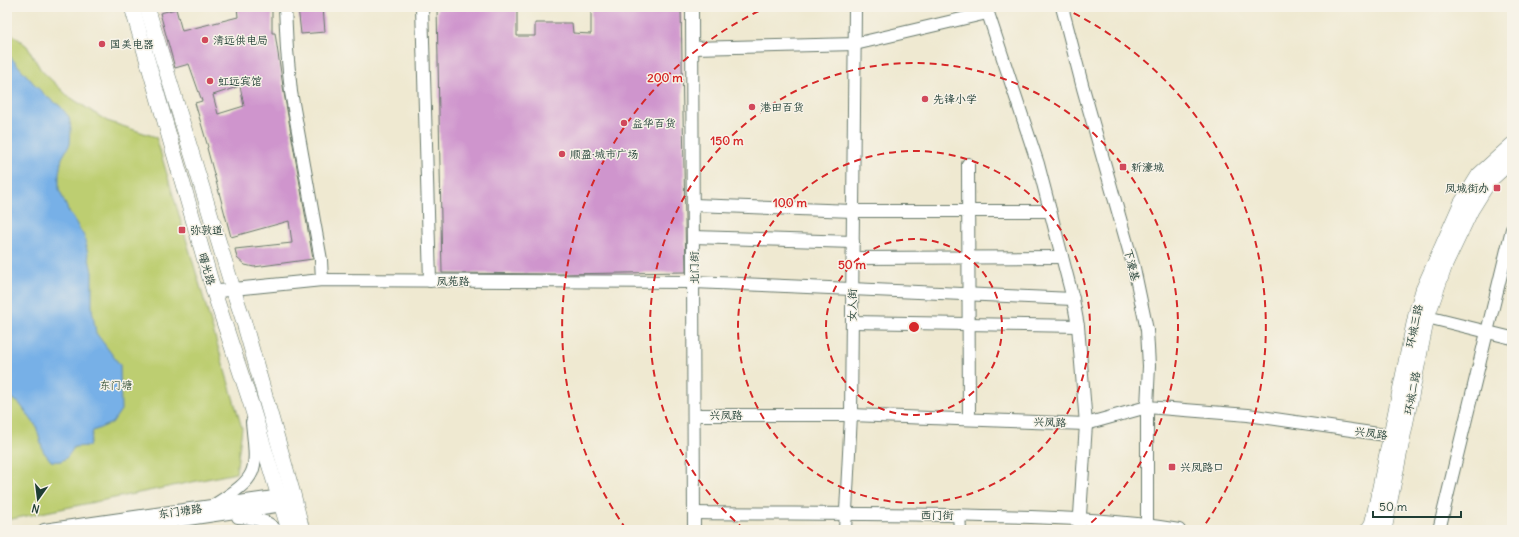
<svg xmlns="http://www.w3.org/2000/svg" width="1519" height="537" font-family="Delius,'LXGW WenKai TC',sans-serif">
<rect width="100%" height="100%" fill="#f7f3e8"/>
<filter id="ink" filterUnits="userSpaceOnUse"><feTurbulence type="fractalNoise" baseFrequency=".025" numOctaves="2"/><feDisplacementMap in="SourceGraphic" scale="8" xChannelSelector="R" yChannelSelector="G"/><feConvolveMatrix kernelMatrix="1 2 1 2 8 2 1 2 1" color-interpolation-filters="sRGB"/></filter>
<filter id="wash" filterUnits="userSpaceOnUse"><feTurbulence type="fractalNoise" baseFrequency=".012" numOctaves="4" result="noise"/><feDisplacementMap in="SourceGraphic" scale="16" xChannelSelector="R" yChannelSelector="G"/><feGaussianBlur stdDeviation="0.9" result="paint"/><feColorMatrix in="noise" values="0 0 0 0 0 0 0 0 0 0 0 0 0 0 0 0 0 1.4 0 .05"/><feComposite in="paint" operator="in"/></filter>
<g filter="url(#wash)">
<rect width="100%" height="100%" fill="#efe9d1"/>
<!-- green -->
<path fill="#bdce71" stroke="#6e8652" d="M 7,30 L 27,46 L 41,70 L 68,96 L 107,121 L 156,137 L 242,428 L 236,473 L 7,520 Z"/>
<!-- water -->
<path fill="#77b0e7" stroke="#4b768e" d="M 7,53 L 36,86 L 47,97 L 60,106 L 69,117 L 71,129 L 70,144 L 62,158 L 59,173 L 59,189 L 68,210 L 84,236 L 92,272 L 92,309 L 96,333 L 120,365 L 121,410 L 112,423 L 93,431 L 89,446 L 74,447 C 67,458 65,463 51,461 L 43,451 L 36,426 L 19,403 L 7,396 Z"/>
<g id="blocks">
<!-- building -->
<g fill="#cf95cd" fill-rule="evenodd">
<path d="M 237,7 L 272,7 L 272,33 L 275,33 L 284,93 L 313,259 L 254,267 L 245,265 L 237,258 L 235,249 L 292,243 L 289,221 L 231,237 L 207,148 L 208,147 L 195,103 L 202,101 L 189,64 L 175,68 L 160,13 L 176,9 L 182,31 L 238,17 ZM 240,86 L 244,106 L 218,114 L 213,95 Z"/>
<path d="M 298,7 L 323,7 L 325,32 L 301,34 Z"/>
<path d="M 437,7 L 517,7 L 517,36 L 535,36 L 535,23 L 572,23 L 573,33 L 591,34 L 591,7 L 681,7 L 686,272 L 559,274 L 442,273 Z"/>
</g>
</g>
</g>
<g filter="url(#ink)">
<use href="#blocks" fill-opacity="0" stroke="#68796b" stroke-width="1"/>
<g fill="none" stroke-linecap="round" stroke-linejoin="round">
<!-- minor casing -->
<g stroke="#68796b" stroke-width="14">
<g id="minor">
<path d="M 285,7 L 287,50 L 291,92 L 321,260 L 322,280"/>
<path d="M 422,7 L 430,281"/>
<path d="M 692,7 L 694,530"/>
<path d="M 986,7 L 1038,164 L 1073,299 L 1078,326 L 1086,424 L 1079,530"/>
<path d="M 1062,7 L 1083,88 L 1134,268 L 1147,330 L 1149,366 L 1147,407 L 1147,530"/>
<path d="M 693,48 L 855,44 L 987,13"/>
<path d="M 968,164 L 969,419"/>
<path d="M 693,205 L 853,211 L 1050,211"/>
<path d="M 693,237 L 853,242"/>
<path d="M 853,258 L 1062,257"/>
<path d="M 214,292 L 233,289 L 322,280 L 694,282 L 1073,299"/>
<path d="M 1427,317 L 1512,338"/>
<path d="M 852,322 L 1078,326"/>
<path d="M 694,415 L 851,415 L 1086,424 L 1147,407 L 1248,415 L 1399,437"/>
<path d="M 216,504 C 260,476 257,471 252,422"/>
<path d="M 694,513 C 791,514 887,513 983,516 C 1049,517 1114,519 1179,530"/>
<path d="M 959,515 L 960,530"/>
<path d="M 238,517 C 252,518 266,519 276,530"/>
<path d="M 44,530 L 288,495"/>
<path d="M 114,530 L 290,504"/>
<path d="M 845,530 L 851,415 L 855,7"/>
<path d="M 1439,530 L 1512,229"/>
</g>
</g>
<!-- major casing -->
<g stroke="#68796b" stroke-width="16">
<g id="major">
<path d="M 132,7 L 214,292 L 250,401 L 289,530"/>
<path d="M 147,7 L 233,289 L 243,319 L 293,494 L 302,530"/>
<path d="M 1368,530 L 1372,524 L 1374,516 L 1416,314 L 1423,290 L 1461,204 L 1479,175 L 1512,145"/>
<path d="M 1384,530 L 1427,317 L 1445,265 L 1471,210 L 1489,181 L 1512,160"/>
</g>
</g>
<!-- minor -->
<use href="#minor" stroke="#fff" stroke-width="12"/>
<!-- major -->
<use href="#major" stroke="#fff" stroke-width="15"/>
</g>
</g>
<!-- distance rings -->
<g fill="none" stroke="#d62828" stroke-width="2" stroke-dasharray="7 5">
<circle cx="914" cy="327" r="88"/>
<circle cx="914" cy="327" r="176"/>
<path d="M744 529A264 264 0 1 1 1084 529"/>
<path d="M626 529A352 352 0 0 1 765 8M1063 8A352 352 0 0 1 1202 529"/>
</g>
<!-- markers -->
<g fill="#d1495b" stroke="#f7f3e8" stroke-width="1.5">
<circle cx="205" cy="40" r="4"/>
<circle cx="102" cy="44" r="4"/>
<circle cx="210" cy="81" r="4"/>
<circle cx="925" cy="99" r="4"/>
<circle cx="752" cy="107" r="4"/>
<circle cx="624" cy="123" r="4"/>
<circle cx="562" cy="154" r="4"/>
<rect x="1119" y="163" width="8" height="8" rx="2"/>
<rect x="1493" y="184" width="8" height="8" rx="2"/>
<rect x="178" y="226" width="8" height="8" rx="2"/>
<rect x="1168" y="463" width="8" height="8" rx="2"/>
</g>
<g text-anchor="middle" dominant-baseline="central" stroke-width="3" stroke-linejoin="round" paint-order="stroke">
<!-- poi labels -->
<g font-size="11" fill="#1f3d34" stroke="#f7f3e8" text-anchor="start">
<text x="213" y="40">清远供电局</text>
<text x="110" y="44">国美电器</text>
<text x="218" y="81">虹远宾馆</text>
<text x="933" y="99">先锋小学</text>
<text x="760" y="107">港田百货</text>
<text x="632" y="123">益华百货</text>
<text x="570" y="154">顺盈·城市广场</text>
<text x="1131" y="167">新濠城</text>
<text x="1489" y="188" text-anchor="end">凤城街办</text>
<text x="190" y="230">弥敦道</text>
<text x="1180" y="467">兴凤路口</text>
</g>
<!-- street labels -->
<g font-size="11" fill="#1f3d34" stroke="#f7f3e8">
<text transform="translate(1132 265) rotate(76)">下濠基</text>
<text transform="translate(694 268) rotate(-90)">北门街</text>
<text transform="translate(207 269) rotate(74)">曙光路</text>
<text x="453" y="281">凤苑路</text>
<text transform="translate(852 305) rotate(-89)">女人街</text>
<text transform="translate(1414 326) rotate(-78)">环城三路</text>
<text transform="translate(1412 393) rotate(-79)">环城二路</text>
<text x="726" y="415">兴凤路</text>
<text transform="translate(1050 422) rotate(2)">兴凤路</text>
<text transform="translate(1371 433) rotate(8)">兴凤路</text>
<text transform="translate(180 511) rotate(-8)">东门塘路</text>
<text transform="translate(937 515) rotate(1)">西门街</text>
</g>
<!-- park labels -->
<g font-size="11" fill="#3f5a40" stroke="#f7f3e8">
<text x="116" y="385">东门塘</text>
</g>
</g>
<circle cx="914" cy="327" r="6" fill="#d62828" stroke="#f7f3e8" stroke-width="2"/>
<g font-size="12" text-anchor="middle" font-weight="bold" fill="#d62828" stroke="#f7f3e8" stroke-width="3" stroke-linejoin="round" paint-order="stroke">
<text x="665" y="82">200 m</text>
<text x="727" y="145">150 m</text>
<text x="790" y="207">100 m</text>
<text x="852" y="269">50 m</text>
</g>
<!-- margin -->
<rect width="1519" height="537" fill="none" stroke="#f7f3e8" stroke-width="24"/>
<!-- north arrow -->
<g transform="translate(38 499) rotate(194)" stroke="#f7f3e8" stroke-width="3" paint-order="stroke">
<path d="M0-3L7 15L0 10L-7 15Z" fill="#1f3d34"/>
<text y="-6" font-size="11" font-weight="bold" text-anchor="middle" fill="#1f3d34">N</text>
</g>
<!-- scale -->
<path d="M1373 511v6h88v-6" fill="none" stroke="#1f3d34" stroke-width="2"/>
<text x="1379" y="511" font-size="12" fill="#1f3d34" stroke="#f7f3e8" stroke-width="3" paint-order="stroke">50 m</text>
</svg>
